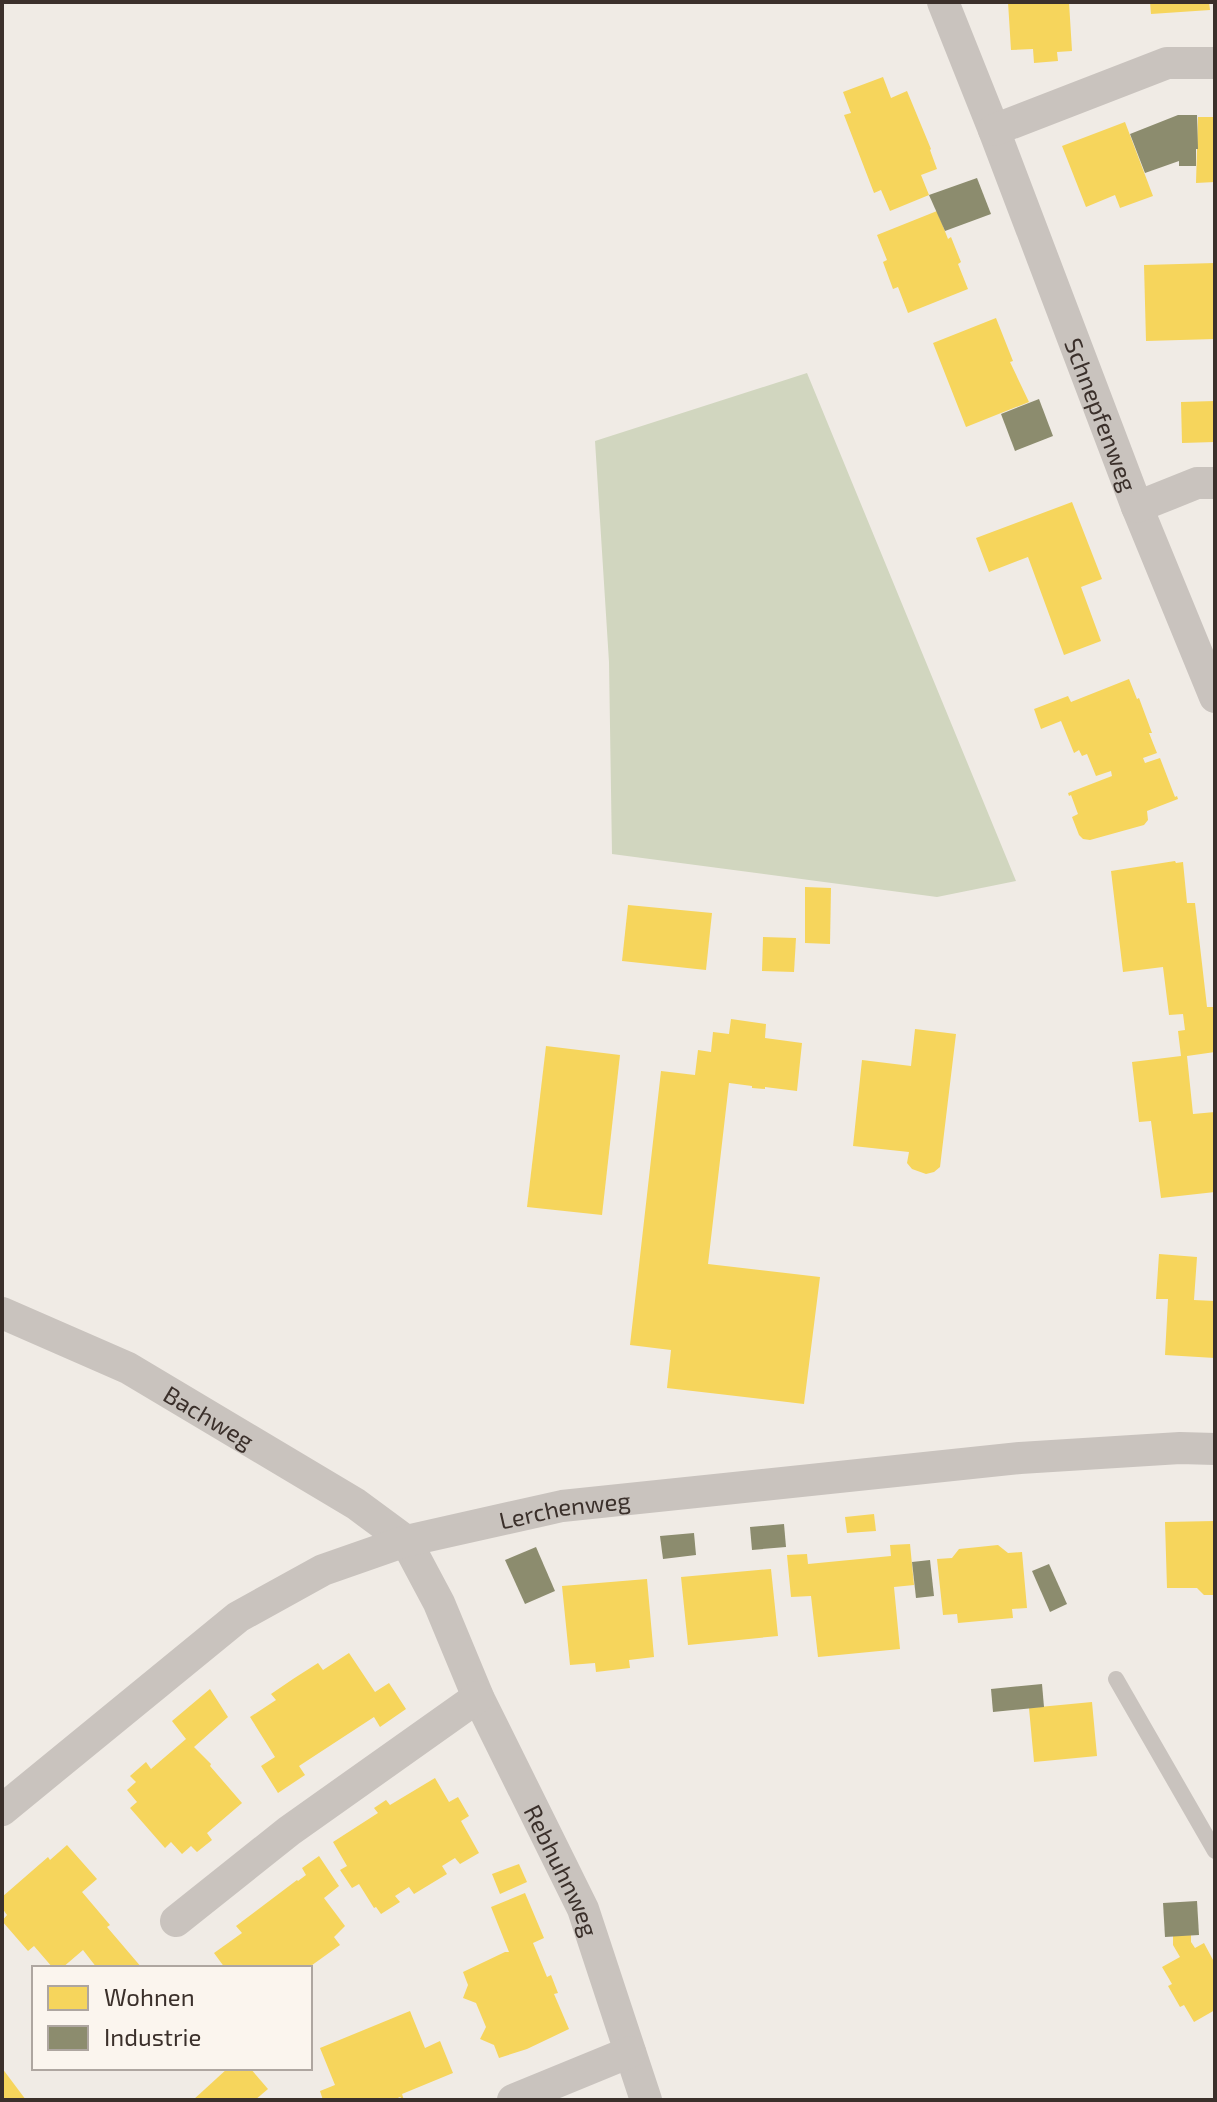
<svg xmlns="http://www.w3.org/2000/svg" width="1217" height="2102" font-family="'Exo 2',sans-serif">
<rect width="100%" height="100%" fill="#f0ebe5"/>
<!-- green -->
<path fill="#d1d6bf" d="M 807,373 L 1016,881 L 937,897 L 612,854 L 609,662 L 595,441 Z"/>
<!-- homes -->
<g fill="#f6d55c">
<path d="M 1008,2 L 1069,2 L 1072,51 L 1057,52 L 1058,61 L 1034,63 L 1033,49 L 1011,50 Z"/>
<path d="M 1150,2 L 1209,2 L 1210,10 L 1151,14 Z"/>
<path d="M 883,77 L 891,98 L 907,91 L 931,149 L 930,150 L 937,169 L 921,175 L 929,195 L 890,211 L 881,190 L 874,193 L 844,115 L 851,113 L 843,92 Z"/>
<path d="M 1198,117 L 1215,117 L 1215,182 L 1196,183 Z"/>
<path d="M 1125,122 L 1153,196 L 1120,208 L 1115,195 L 1086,207 L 1062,146 Z"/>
<path d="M 937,211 L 948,239 L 951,237 L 961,262 L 958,264 L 968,289 L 908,313 L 898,287 L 893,289 L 883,262 L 887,260 L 877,235 Z"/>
<path d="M 1215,263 L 1215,339 L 1146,341 L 1144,265 Z"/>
<path d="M 996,318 L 1013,361 L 1010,362 L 1029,402 L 966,427 L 933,343 Z"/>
<path d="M 1215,401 L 1215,442 L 1182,443 L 1181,402 Z"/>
<path d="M 1072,502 L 1102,579 L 1081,587 L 1101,641 L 1064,655 L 1028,557 L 989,572 L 976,538 Z"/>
<path d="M 1129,679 L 1137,699 L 1139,698 L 1152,733 L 1149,733 L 1157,753 L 1143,758 L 1145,763 L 1160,758 L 1175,797 L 1177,796 L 1178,799 L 1147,811 L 1148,820 L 1144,825 L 1090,840 L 1083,839 L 1079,835 L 1072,817 L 1078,814 L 1071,795 L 1069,796 L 1068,793 L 1112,776 L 1111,771 L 1096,776 L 1087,754 L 1082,756 L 1079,750 L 1074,753 L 1061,721 L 1041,729 L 1034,709 L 1068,696 L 1071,702 Z"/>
<path d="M 1175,861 L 1176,863 L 1183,862 L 1187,903 L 1195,903 L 1207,1007 L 1215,1007 L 1215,1052 L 1187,1056 L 1193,1114 L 1215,1112 L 1215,1192 L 1161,1198 L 1151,1121 L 1139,1122 L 1132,1062 L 1181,1056 L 1178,1031 L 1185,1030 L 1183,1014 L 1169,1015 L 1163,967 L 1123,972 L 1111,871 Z"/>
<path d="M 805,887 L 831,888 L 830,944 L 805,943 Z"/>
<path d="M 628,905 L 712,913 L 706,970 L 622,961 Z"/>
<path d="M 763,937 L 796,938 L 794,972 L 762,971 Z"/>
<path d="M 731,1019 L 766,1024 L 765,1038 L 802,1043 L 797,1091 L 765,1087 L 765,1089 L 752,1088 L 752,1086 L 729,1083 L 708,1264 L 820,1277 L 804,1404 L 667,1388 L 671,1350 L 630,1345 L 661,1071 L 695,1075 L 698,1050 L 711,1052 L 713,1032 L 729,1034 Z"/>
<path d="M 915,1029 L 956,1034 L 940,1167 L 934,1172 L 926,1174 L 912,1169 L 907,1163 L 909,1152 L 853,1146 L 862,1060 L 911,1066 Z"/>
<path d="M 546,1046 L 620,1055 L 602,1215 L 527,1207 Z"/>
<path d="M 1159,1254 L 1197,1257 L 1194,1300 L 1215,1301 L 1215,1358 L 1165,1355 L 1168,1299 L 1156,1299 Z"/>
<path d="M 874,1514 L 876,1531 L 847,1533 L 845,1517 Z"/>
<path d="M 1215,1521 L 1215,1595 L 1204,1595 L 1197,1588 L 1167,1588 L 1165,1522 Z"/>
<path d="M 910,1544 L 914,1585 L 894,1587 L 900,1649 L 818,1657 L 811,1596 L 791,1597 L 787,1555 L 807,1554 L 808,1564 L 891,1556 L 890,1545 Z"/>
<path d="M 998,1545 L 1008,1553 L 1022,1552 L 1027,1608 L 1012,1609 L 1013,1618 L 958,1623 L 957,1614 L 943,1615 L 937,1559 L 952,1558 L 959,1549 Z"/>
<path d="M 771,1569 L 778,1636 L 688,1645 L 681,1577 Z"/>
<path d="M 647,1579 L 654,1657 L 629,1660 L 630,1668 L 596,1672 L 595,1663 L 570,1665 L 562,1586 Z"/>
<path d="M 349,1653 L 375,1692 L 389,1683 L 406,1709 L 380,1727 L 374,1717 L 299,1766 L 305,1775 L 278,1793 L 261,1766 L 275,1757 L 250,1717 L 276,1700 L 271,1694 L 293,1679 L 318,1663 L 323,1670 Z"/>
<path d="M 210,1689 L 228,1717 L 194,1747 L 211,1764 L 210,1766 L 242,1803 L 207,1833 L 212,1840 L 197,1852 L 191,1846 L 182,1854 L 171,1842 L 165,1848 L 130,1808 L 137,1802 L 127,1790 L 136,1782 L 130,1776 L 146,1762 L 151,1769 L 186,1739 L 172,1721 Z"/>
<path d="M 1092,1702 L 1097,1756 L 1034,1762 L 1029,1708 Z"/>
<path d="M 435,1778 L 449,1802 L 458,1797 L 469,1816 L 461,1821 L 479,1853 L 460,1864 L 455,1858 L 442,1866 L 447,1874 L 414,1894 L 409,1887 L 395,1896 L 400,1902 L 381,1914 L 376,1907 L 374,1908 L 359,1884 L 352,1888 L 340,1870 L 347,1866 L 333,1842 L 378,1813 L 374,1808 L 386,1800 L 390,1805 Z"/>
<path d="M 67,1845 L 97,1879 L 82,1892 L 110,1925 L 107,1927 L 142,1968 L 97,1968 L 83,1950 L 62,1968 L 53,1968 L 34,1946 L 28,1951 L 2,1921 L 7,1915 L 2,1908 L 2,1897 L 48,1857 L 50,1860 Z"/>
<path d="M 319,1856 L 339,1886 L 324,1898 L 345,1926 L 334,1937 L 340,1945 L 308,1968 L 225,1968 L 214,1953 L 242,1933 L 236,1926 L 297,1880 L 298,1881 L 306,1875 L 302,1868 Z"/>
<path d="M 519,1864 L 527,1882 L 500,1894 L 492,1874 Z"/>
<path d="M 525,1893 L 544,1938 L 533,1943 L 547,1977 L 551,1975 L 558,1993 L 554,1994 L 569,2029 L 527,2049 L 499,2058 L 494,2045 L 480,2039 L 486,2027 L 476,2003 L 463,1998 L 468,1985 L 463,1972 L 505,1952 L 509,1952 L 491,1907 Z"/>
<path d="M 1191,1935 L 1191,1942 L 1195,1948 L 1204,1943 L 1213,1960 L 1215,1959 L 1215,2010 L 1194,2022 L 1184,2005 L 1180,2007 L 1168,1986 L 1172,1984 L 1162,1967 L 1180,1957 L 1173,1945 L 1173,1936 Z"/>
<path d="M 410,2011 L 425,2048 L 440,2041 L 453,2073 L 402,2094 L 404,2100 L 400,2097 L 393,2100 L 323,2100 L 320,2091 L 335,2085 L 320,2048 Z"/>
<path d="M 2,2068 L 26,2100 L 2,2100 Z"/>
<path d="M 228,2068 L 250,2068 L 268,2089 L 255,2100 L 193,2100 Z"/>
</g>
<!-- industry -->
<g fill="#8c8c6e">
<path d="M 1178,115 L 1197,115 L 1198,149 L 1196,149 L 1196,166 L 1179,166 L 1179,161 L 1145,173 L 1130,134 Z"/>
<path d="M 977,178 L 991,214 L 945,231 L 929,195 Z"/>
<path d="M 1039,399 L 1053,436 L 1015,451 L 1001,414 Z"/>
<path d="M 784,1524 L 786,1547 L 752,1550 L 750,1527 Z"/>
<path d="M 694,1533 L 696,1555 L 663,1559 L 660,1536 Z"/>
<path d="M 536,1547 L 555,1591 L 525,1604 L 505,1560 Z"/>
<path d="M 930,1560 L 934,1596 L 916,1598 L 912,1562 Z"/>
<path d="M 1049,1564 L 1067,1604 L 1050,1612 L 1032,1571 Z"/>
<path d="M 1042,1684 L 1044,1707 L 993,1712 L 991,1689 Z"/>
<path d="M 1197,1901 L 1199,1935 L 1165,1937 L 1163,1903 Z"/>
</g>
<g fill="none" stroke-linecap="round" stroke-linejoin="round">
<!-- lane -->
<path stroke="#c9c3be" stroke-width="16" d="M 1116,1679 L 1215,1851"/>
<!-- street -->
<g stroke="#c9c3be" stroke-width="32">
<path id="s1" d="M 943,2 L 994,130 L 1137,507 L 1215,697"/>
<path d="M 994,130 L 1167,63 L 1215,63"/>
<path d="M 1137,507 L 1197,483 L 1215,483"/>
<path id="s2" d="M 2,1313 L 128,1368 L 356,1504 L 406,1541 L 439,1603 L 478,1697 L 583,1909 L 646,2100"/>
<path id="s3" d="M 2,1810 L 238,1617 L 323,1570 L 406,1541 L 562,1506 L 1020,1458 L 1180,1448 L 1215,1449"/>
<path d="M 176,1921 L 289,1831 L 478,1697"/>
<path d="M 513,2100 L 630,2052"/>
</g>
</g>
<g text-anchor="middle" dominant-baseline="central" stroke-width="8" stroke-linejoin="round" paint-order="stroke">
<!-- street labels -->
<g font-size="24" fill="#3b302b" stroke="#fbf5ee">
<text stroke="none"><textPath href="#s1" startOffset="442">Schnepfenweg</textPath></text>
<text stroke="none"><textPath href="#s2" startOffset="232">Bachweg</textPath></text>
<text stroke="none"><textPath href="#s3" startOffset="652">Lerchenweg</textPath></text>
<text stroke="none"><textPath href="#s2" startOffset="830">Rebhuhnweg</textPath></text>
</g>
</g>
<!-- border -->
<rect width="1217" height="2102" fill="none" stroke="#3b302b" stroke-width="8"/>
<!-- legend -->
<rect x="32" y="1966" width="280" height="104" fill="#fbf5ee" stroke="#aea6a0" stroke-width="2"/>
<rect x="48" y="1986" width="40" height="24" fill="#f6d55c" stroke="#aea6a0" stroke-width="2"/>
<text x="104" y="2006" font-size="24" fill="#3b302b">Wohnen</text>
<rect x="48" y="2026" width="40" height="24" fill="#8c8c6e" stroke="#aea6a0" stroke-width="2"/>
<text x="104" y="2046" font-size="24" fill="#3b302b">Industrie</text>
</svg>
